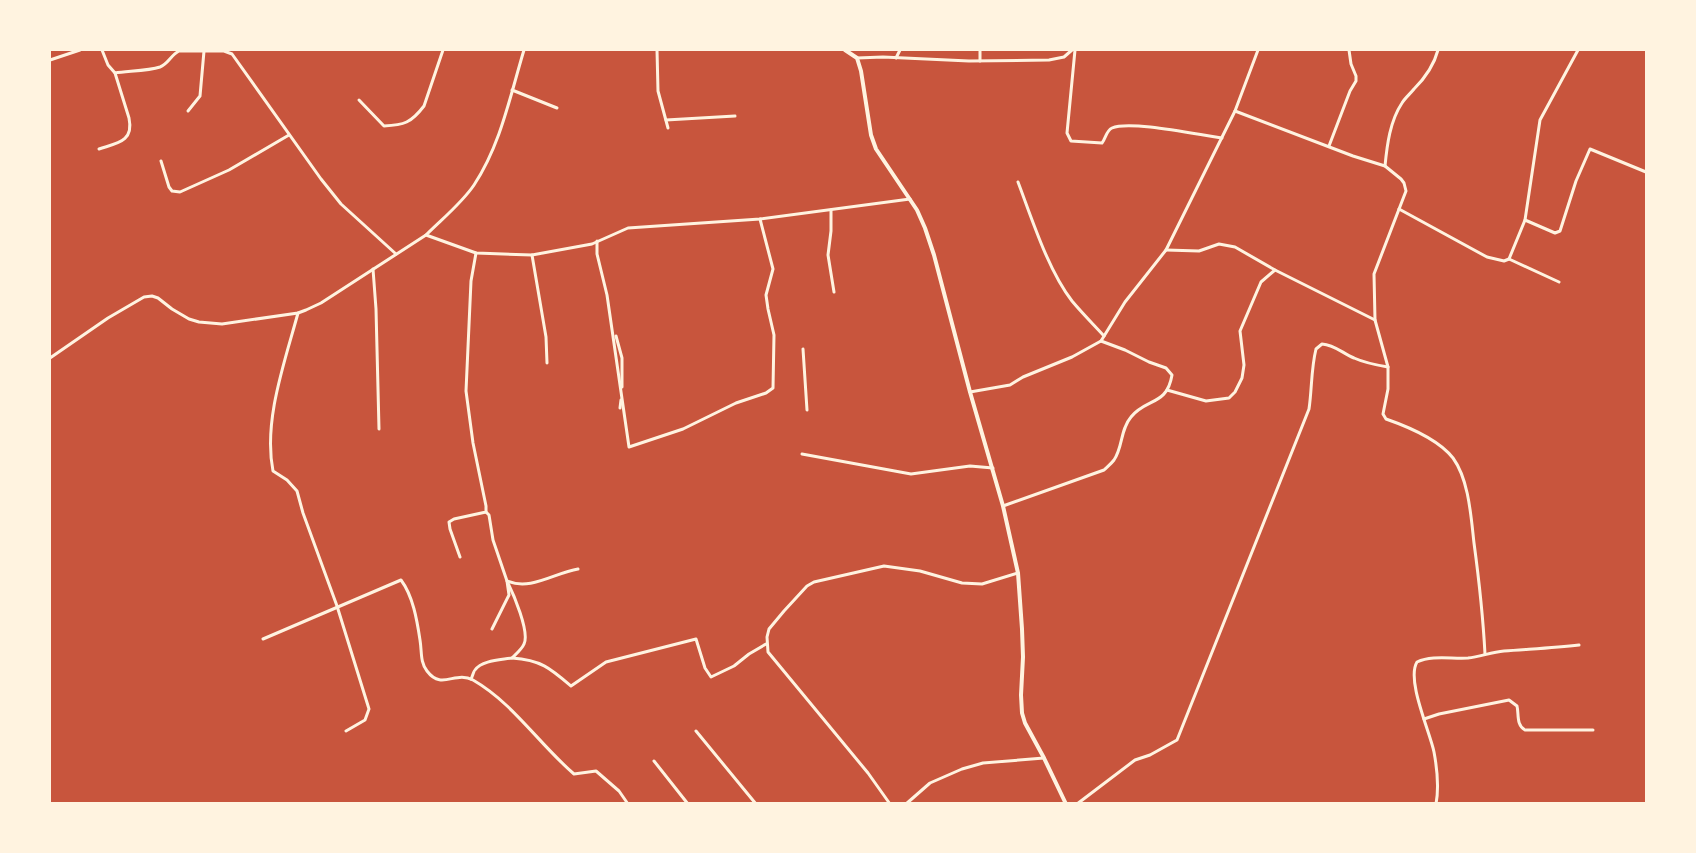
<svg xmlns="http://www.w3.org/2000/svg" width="1696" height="853" font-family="'PT Sans Narrow',sans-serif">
<rect width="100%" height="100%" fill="#c8553d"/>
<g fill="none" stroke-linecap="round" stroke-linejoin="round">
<!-- minor -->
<g stroke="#fff3e0" stroke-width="3">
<path d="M 102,50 L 108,65 L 115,73 C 128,71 148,71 160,67 C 168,64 171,55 179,51 L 224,51 L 232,54 L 321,179 L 341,204 L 396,254"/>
<path d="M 657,50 L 658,91 L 668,128"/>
<path d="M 980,50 L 980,61"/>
<path d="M 1075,50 L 1067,133 L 1071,141 L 1102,143 C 1106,138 1106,131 1112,128 C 1130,120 1199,135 1222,138"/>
<path d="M 857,58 L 883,57 L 969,61 L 1049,60 L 1064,57 L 1072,50"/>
<path d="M 896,58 L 900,50"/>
<path d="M 50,60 L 80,50"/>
<path d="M 512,90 L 557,108"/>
<path d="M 359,100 L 384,126 C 404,125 411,123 424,106 L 443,50"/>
<path d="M 188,111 L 200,96 L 204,51"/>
<path d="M 1235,111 L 1353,156 L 1385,166 L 1401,179 L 1404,183 L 1406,191 L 1374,274 L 1375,320 L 1388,367 L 1388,389 L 1383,414 L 1386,419 C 1409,427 1438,439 1453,458 C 1469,480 1471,517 1474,543 C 1479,580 1483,616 1485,654"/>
<path d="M 666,120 L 735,116"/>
<path d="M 1329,146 L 1350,91 L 1356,81 L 1356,76 L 1351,64 L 1349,50"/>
<path d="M 99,149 C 117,143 134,142 129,118 L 115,73"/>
<path d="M 161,161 L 169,187 L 172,191 L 180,192 L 229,170 L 289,135"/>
<path d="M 1385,166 C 1387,145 1390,121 1402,103 C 1405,98 1410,94 1414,89 C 1425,78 1434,65 1438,50"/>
<path d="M 1018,182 C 1032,219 1048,270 1072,301 C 1082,313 1093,324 1104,336"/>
<path d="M 1399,209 L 1487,257 L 1504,261 L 1509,259 L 1559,282"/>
<path d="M 831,210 L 831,231 L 828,255 L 834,292"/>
<path d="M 1525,220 L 1555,233 L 1560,231 L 1576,181 L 1590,149 L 1646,172"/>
<path d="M 426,235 C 442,219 462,203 474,185 C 501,144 510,96 524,50"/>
<path d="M 597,241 L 597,254 L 607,295 L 629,447 L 683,429 L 736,403 L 766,393 L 773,388 L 774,335 L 768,309 L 766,295 L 773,269 L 760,219"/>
<path d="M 1166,250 L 1199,251 L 1219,244 L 1235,247 L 1275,270 L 1375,320"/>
<path d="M 532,255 L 546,337 L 547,363"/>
<path d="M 1509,259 L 1525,220 L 1540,120 L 1578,50"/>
<path d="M 373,269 L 376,309 L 379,429"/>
<path d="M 298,313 C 285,361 263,421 273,471 L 287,480 L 297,491 L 303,513 L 337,606 L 369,709 L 365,720 L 346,731"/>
<path d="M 616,336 L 622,358 L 622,387"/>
<path d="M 803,349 L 807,410"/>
<path d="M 50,358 L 108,318 L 144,297 L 152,296 L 158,298 L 172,309 L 189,319 L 199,322 L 222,324 L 298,313 L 306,310 L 321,303 L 426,235 L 476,253 L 532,255 L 592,244 L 628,228 L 760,219 L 910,199"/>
<path d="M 1167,390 L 1206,401 L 1229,398 L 1235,392 L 1242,378 L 1244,365 L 1240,331 L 1261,282 L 1275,270"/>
<path d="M 970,392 L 1010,385 L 1023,377 L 1072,357 L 1101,341 L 1125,302 L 1166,250 L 1235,111 L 1258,50"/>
<path d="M 620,408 L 621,400"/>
<path d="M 802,454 L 911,474 L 970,466 L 993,468"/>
<path d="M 1003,506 L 1104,470 C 1107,467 1111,464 1114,460 C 1123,447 1120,430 1131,417 C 1146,398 1167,406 1172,375 L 1166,368 L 1149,362 L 1125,350 L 1101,341"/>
<path d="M 486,512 L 489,515 L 493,540 L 507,581 C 531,591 554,573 578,569"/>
<path d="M 460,557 L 450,529 L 449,522 L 454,519 L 486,512 L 486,506 L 473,443 L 466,391 L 471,281 L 476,253"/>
<path d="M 263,639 L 401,580 C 413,596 417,620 420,640 C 422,652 420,662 427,671 C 442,691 455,670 473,680 C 513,703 539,744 574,774 L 596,771 L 619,791 L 628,804"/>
<path d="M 512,658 C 541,660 550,668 571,686 L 606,662 L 696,639 L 705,668 L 711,677 L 734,666 L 749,654 L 766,644"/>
<path d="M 471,679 C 472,678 474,670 475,670 C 482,660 501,660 512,658 C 516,654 522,649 524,644 C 530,632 513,593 507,581 L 509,595 L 492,629"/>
<path d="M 1424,719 L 1439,714 L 1509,700 L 1517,706 C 1519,714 1516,725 1525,730 L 1593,730"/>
<path d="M 696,731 L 756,804"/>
<path d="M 654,761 L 688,804"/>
<path d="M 890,804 L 868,773 L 768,652 L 767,637 L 769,629 L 784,611 L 807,586 L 814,582 L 884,566 L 920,571 L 962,583 L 982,584 L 1018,573"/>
<path d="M 906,804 L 930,783 L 962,769 L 983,763 L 1044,758"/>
<path d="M 1077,804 L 1135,760 L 1150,755 L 1177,740 L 1309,409 C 1312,389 1311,369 1316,349 L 1322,344 C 1335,345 1342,353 1354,358 C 1365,363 1376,365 1388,367"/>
<path d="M 1436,804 C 1439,788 1437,768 1434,752 C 1430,732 1406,680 1417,662 C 1432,655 1451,659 1468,658 C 1480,657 1491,652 1504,651 C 1529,649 1554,648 1579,645"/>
</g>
<!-- tertiary -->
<path stroke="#fff3e0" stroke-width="4" d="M 845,50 L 857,58 L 861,71 L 871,135 L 876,149 L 917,210 L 925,228 L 934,255 L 970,392 L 1003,506 L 1018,573 L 1022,629 L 1023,657 L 1021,695 L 1022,713 L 1025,723 L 1044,758 L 1066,804"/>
</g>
<!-- border -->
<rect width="1696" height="853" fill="none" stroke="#fff3e0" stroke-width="102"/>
</svg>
